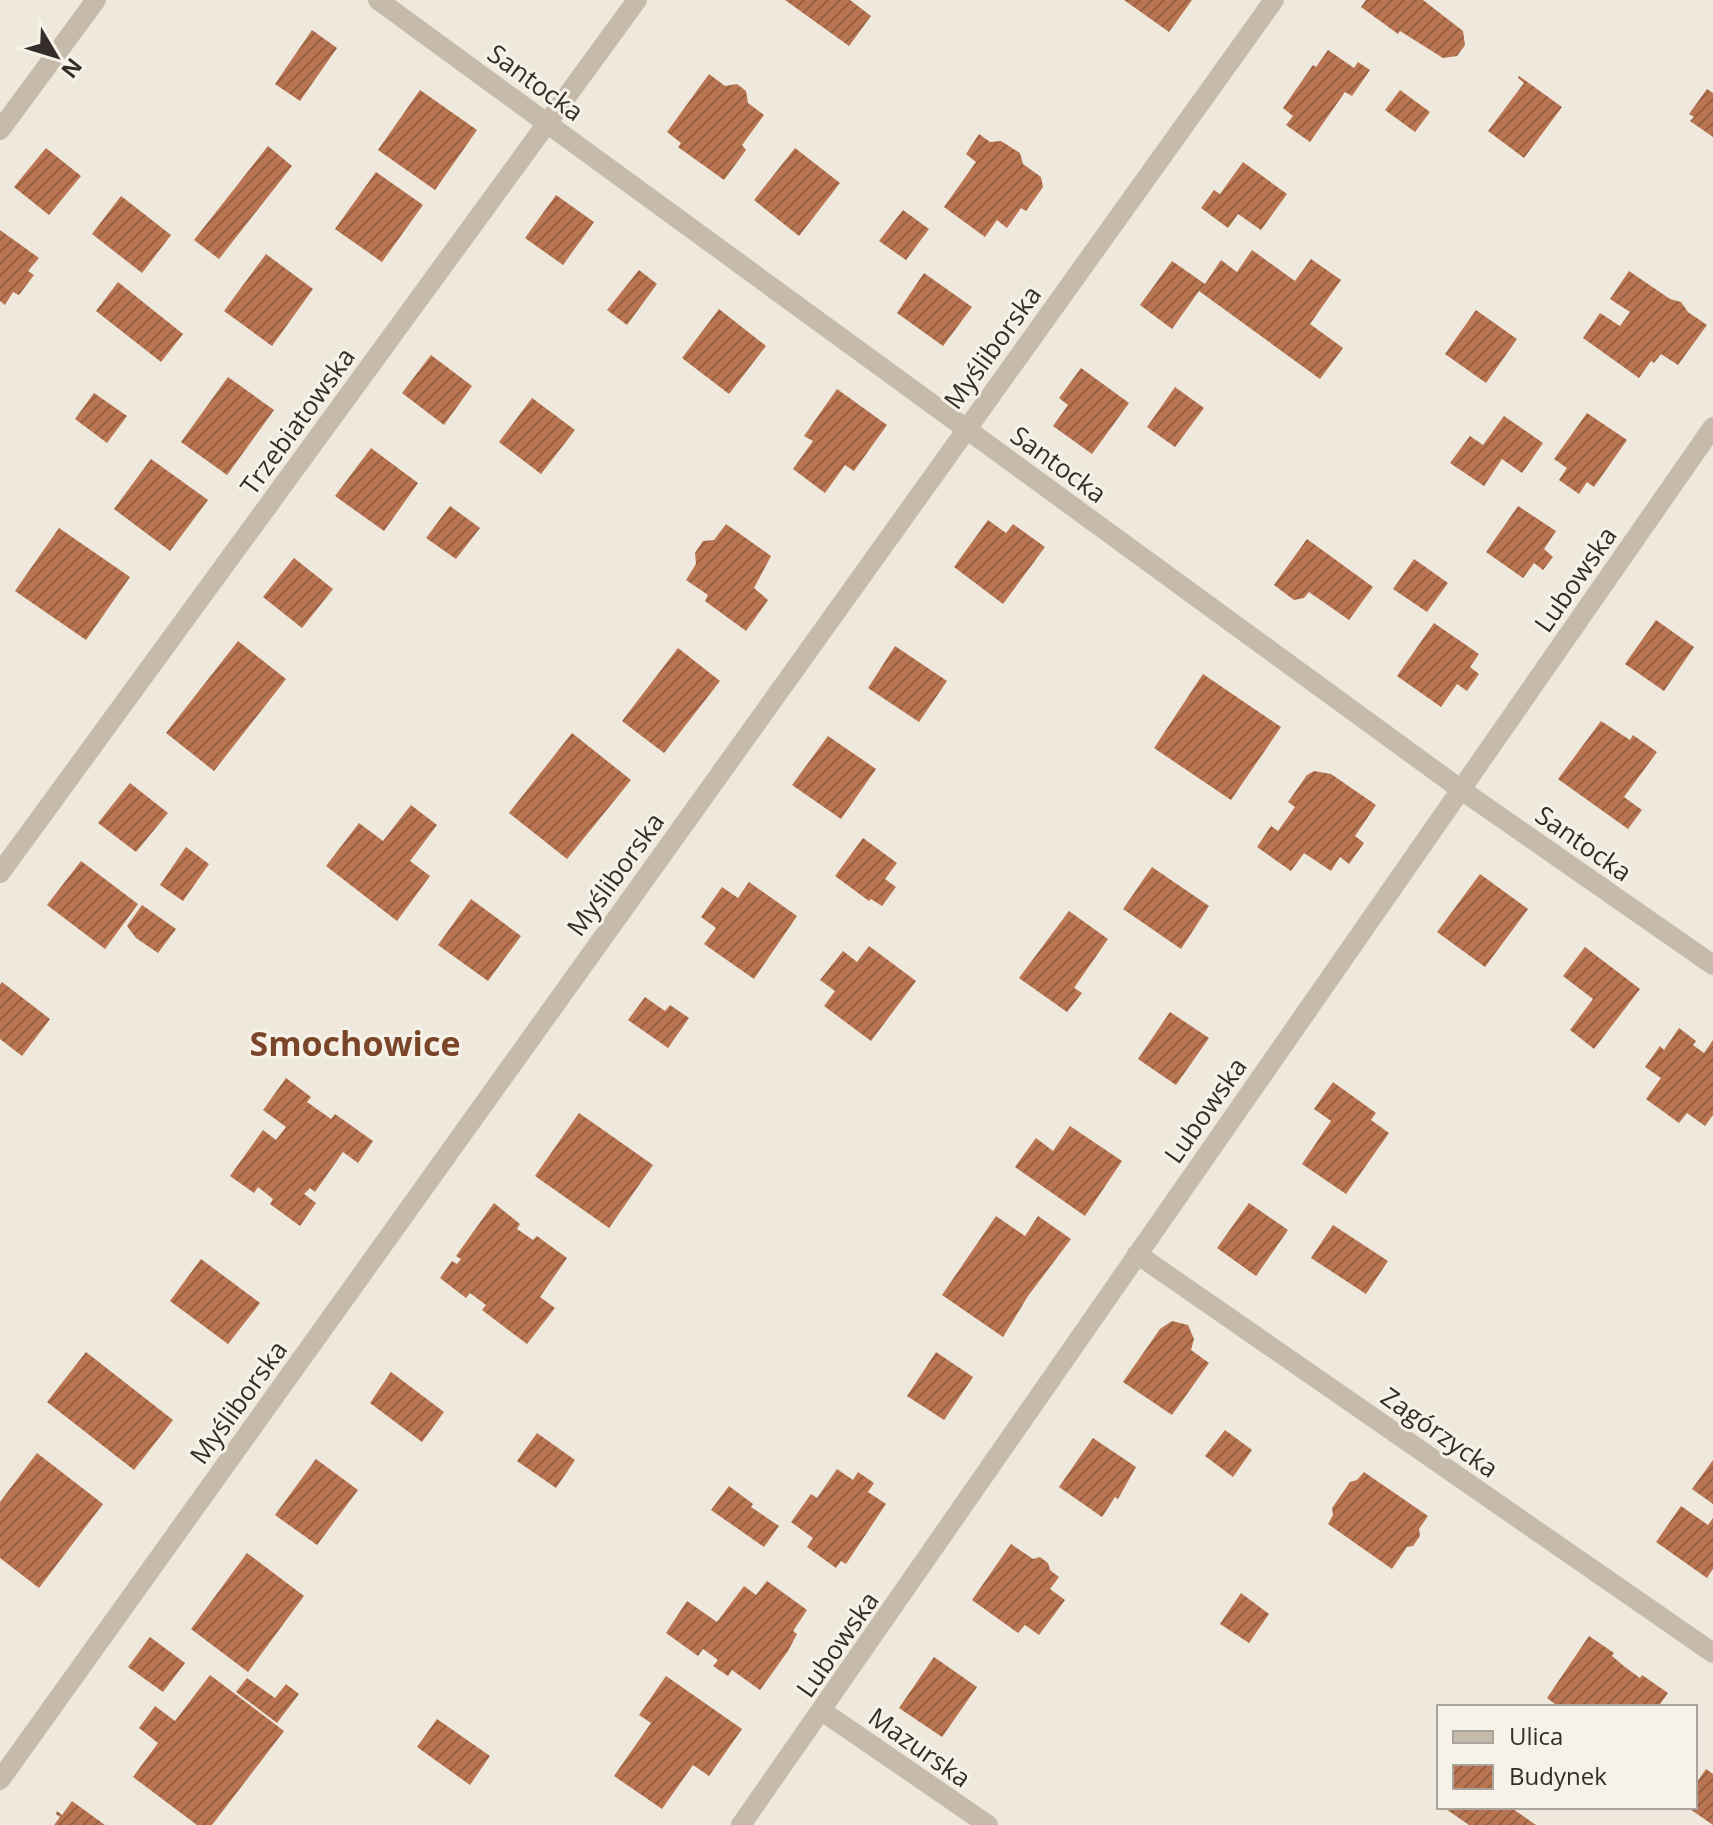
<svg xmlns="http://www.w3.org/2000/svg" width="1713" height="1825" font-family="'Open Sans',sans-serif">
<defs>
<pattern id="building-hatch" width="6" height="6" patternUnits="userSpaceOnUse" patternTransform="scale(2)"><rect width="6" height="6" fill="#b97551"/><path d="M-1 1l2-2M0 6l6-6M5 7l2-2" fill="none" stroke="#976043"/></pattern>
</defs>
<rect width="100%" height="100%" fill="#efe8dd"/>
<!-- building -->
<g fill="url(#building-hatch)">
<path d="M 785,0 L 850,0 L 871,16 L 849,46 Z"/>
<path d="M 1124,0 L 1192,0 L 1169,32 Z"/>
<path d="M 1366,0 L 1423,0 L 1463,31 L 1465,45 L 1457,56 L 1443,58 L 1400,31 L 1398,34 L 1361,7 Z"/>
<path d="M 312,30 L 337,48 L 300,101 L 275,84 Z"/>
<path d="M 1328,50 L 1354,68 L 1358,62 L 1370,70 L 1352,96 L 1345,92 L 1310,142 L 1286,125 L 1293,116 L 1283,108 L 1313,65 L 1316,67 Z"/>
<path d="M 709,74 L 725,86 L 737,84 L 746,91 L 748,103 L 764,115 L 742,145 L 746,150 L 724,180 L 678,147 L 681,143 L 667,132 Z"/>
<path d="M 1519,76 L 1562,107 L 1524,158 L 1488,131 L 1524,83 L 1518,78 Z"/>
<path d="M 1707,89 L 1713,93 L 1713,137 L 1690,121 L 1694,117 L 1689,114 Z"/>
<path d="M 420,90 L 477,130 L 435,190 L 378,150 Z"/>
<path d="M 1400,90 L 1430,112 L 1415,132 L 1385,110 Z"/>
<path d="M 979,134 L 990,142 L 1001,141 L 1020,153 L 1023,164 L 1041,177 L 1043,187 L 1026,211 L 1021,208 L 1007,228 L 997,220 L 985,237 L 944,207 L 976,162 L 966,154 Z"/>
<path d="M 268,146 L 292,166 L 219,259 L 194,240 Z"/>
<path d="M 46,148 L 81,176 L 49,215 L 14,187 Z"/>
<path d="M 795,148 L 840,183 L 799,236 L 754,200 Z"/>
<path d="M 1243,162 L 1287,194 L 1261,230 L 1238,214 L 1228,228 L 1201,208 L 1214,190 L 1220,194 Z"/>
<path d="M 376,172 L 423,205 L 382,262 L 335,229 Z"/>
<path d="M 556,195 L 594,222 L 563,265 L 525,238 Z"/>
<path d="M 121,196 L 171,235 L 142,273 L 92,234 Z"/>
<path d="M 903,210 L 929,229 L 906,260 L 879,241 Z"/>
<path d="M 0,230 L 39,258 L 28,271 L 34,275 L 19,295 L 13,292 L 5,305 L 0,301 Z"/>
<path d="M 1252,250 L 1295,281 L 1311,259 L 1341,280 L 1310,324 L 1343,348 L 1320,379 L 1199,291 L 1172,329 L 1140,305 L 1172,261 L 1205,284 L 1221,260 L 1237,272 Z"/>
<path d="M 266,254 L 313,289 L 272,346 L 224,311 Z"/>
<path d="M 639,270 L 657,284 L 627,325 L 607,310 Z"/>
<path d="M 1629,271 L 1670,299 L 1681,302 L 1688,312 L 1707,325 L 1678,365 L 1661,354 L 1654,363 L 1651,361 L 1639,378 L 1583,338 L 1600,313 L 1620,326 L 1630,312 L 1610,299 Z"/>
<path d="M 924,273 L 972,307 L 943,346 L 897,313 Z"/>
<path d="M 118,282 L 183,334 L 161,362 L 96,311 Z"/>
<path d="M 719,309 L 766,346 L 729,394 L 682,358 Z"/>
<path d="M 1476,310 L 1517,339 L 1486,383 L 1445,354 Z"/>
<path d="M 431,355 L 472,386 L 444,425 L 402,393 Z"/>
<path d="M 1081,368 L 1129,403 L 1092,454 L 1053,426 L 1068,405 L 1059,398 Z"/>
<path d="M 228,377 L 274,410 L 227,475 L 181,442 Z"/>
<path d="M 1175,387 L 1204,408 L 1175,447 L 1147,427 Z"/>
<path d="M 837,389 L 887,425 L 854,471 L 845,465 L 825,493 L 793,469 L 813,441 L 804,436 Z"/>
<path d="M 94,393 L 127,416 L 107,443 L 75,419 Z"/>
<path d="M 532,398 L 575,430 L 541,474 L 499,442 Z"/>
<path d="M 1587,413 L 1627,440 L 1594,487 L 1587,482 L 1579,494 L 1559,480 L 1567,468 L 1554,459 Z"/>
<path d="M 1504,416 L 1543,443 L 1522,473 L 1502,459 L 1484,486 L 1450,463 L 1470,436 L 1483,445 Z"/>
<path d="M 371,448 L 418,483 L 384,531 L 335,496 Z"/>
<path d="M 151,459 L 208,500 L 170,551 L 114,509 Z"/>
<path d="M 450,506 L 480,528 L 456,559 L 426,538 Z"/>
<path d="M 1518,506 L 1556,531 L 1544,549 L 1553,557 L 1543,570 L 1534,563 L 1523,578 L 1486,552 Z"/>
<path d="M 988,520 L 1006,533 L 1013,524 L 1045,547 L 1003,604 L 954,567 Z"/>
<path d="M 726,524 L 771,556 L 754,588 L 768,600 L 746,631 L 705,601 L 708,595 L 686,580 L 696,564 L 695,553 L 703,541 L 714,540 Z"/>
<path d="M 59,528 L 130,577 L 86,640 L 15,591 Z"/>
<path d="M 1307,539 L 1373,587 L 1349,620 L 1309,592 L 1304,598 L 1294,600 L 1274,585 Z"/>
<path d="M 294,558 L 333,589 L 302,628 L 263,597 Z"/>
<path d="M 1414,559 L 1448,583 L 1427,612 L 1393,589 Z"/>
<path d="M 1656,620 L 1694,647 L 1664,691 L 1625,664 Z"/>
<path d="M 1434,623 L 1479,654 L 1470,667 L 1479,674 L 1467,691 L 1457,684 L 1441,707 L 1397,676 Z"/>
<path d="M 238,641 L 286,679 L 214,771 L 166,733 Z"/>
<path d="M 895,646 L 947,681 L 919,722 L 868,688 Z"/>
<path d="M 678,648 L 720,681 L 664,753 L 622,721 Z"/>
<path d="M 1203,674 L 1281,727 L 1231,800 L 1154,748 Z"/>
<path d="M 1601,721 L 1630,740 L 1633,735 L 1657,752 L 1624,797 L 1642,810 L 1628,829 L 1558,779 Z"/>
<path d="M 572,733 L 631,780 L 567,859 L 509,813 Z"/>
<path d="M 828,736 L 876,769 L 841,819 L 792,785 Z"/>
<path d="M 1314,771 L 1331,774 L 1376,805 L 1355,836 L 1364,843 L 1349,864 L 1340,857 L 1331,871 L 1304,853 L 1291,871 L 1257,847 L 1271,826 L 1278,831 L 1295,807 L 1288,802 L 1307,775 Z"/>
<path d="M 130,783 L 168,813 L 136,852 L 98,823 Z"/>
<path d="M 411,805 L 437,825 L 410,861 L 430,876 L 397,921 L 326,866 L 359,823 L 383,841 Z"/>
<path d="M 863,838 L 897,863 L 885,879 L 896,887 L 882,906 L 871,899 L 869,901 L 835,876 Z"/>
<path d="M 186,847 L 209,864 L 183,901 L 160,885 Z"/>
<path d="M 81,861 L 138,904 L 105,949 L 47,905 Z"/>
<path d="M 1152,867 L 1209,906 L 1181,949 L 1123,909 Z"/>
<path d="M 1480,874 L 1528,909 L 1485,967 L 1437,932 Z"/>
<path d="M 749,882 L 797,916 L 754,979 L 704,944 L 716,928 L 701,917 L 722,887 L 738,898 Z"/>
<path d="M 471,899 L 521,936 L 488,981 L 438,945 Z"/>
<path d="M 142,905 L 176,929 L 158,953 L 136,938 L 127,926 Z"/>
<path d="M 1069,911 L 1108,939 L 1074,988 L 1082,993 L 1067,1012 L 1019,978 Z"/>
<path d="M 869,946 L 916,981 L 871,1041 L 824,1006 L 835,991 L 820,980 L 843,951 L 857,962 Z"/>
<path d="M 1585,947 L 1640,989 L 1594,1049 L 1570,1030 L 1593,999 L 1563,976 Z"/>
<path d="M 2,982 L 50,1019 L 22,1056 L 0,1039 L 0,985 Z"/>
<path d="M 645,997 L 665,1011 L 670,1005 L 689,1018 L 668,1048 L 628,1020 Z"/>
<path d="M 1170,1012 L 1209,1038 L 1176,1085 L 1138,1059 Z"/>
<path d="M 1679,1028 L 1696,1041 L 1693,1045 L 1704,1053 L 1713,1040 L 1713,1115 L 1705,1126 L 1687,1113 L 1679,1123 L 1646,1099 L 1661,1078 L 1645,1067 L 1660,1046 L 1664,1050 Z"/>
<path d="M 286,1078 L 311,1097 L 307,1102 L 331,1119 L 335,1114 L 373,1141 L 358,1163 L 343,1152 L 315,1192 L 310,1188 L 304,1194 L 316,1203 L 300,1226 L 270,1204 L 273,1199 L 258,1187 L 254,1193 L 230,1176 L 263,1130 L 276,1140 L 286,1127 L 263,1110 Z"/>
<path d="M 1333,1082 L 1376,1113 L 1371,1120 L 1389,1133 L 1346,1194 L 1302,1164 L 1331,1121 L 1314,1109 Z"/>
<path d="M 579,1113 L 653,1165 L 609,1228 L 535,1176 Z"/>
<path d="M 1070,1126 L 1122,1161 L 1085,1216 L 1015,1167 L 1036,1138 L 1053,1151 Z"/>
<path d="M 494,1203 L 520,1224 L 517,1229 L 533,1240 L 537,1236 L 567,1258 L 540,1297 L 555,1308 L 527,1344 L 482,1310 L 486,1305 L 470,1293 L 466,1298 L 440,1278 L 452,1261 L 457,1264 L 461,1259 L 456,1256 Z"/>
<path d="M 1249,1203 L 1288,1230 L 1256,1276 L 1217,1248 Z"/>
<path d="M 996,1216 L 1025,1236 L 1038,1216 L 1071,1239 L 1028,1296 L 1003,1337 L 942,1295 Z"/>
<path d="M 1333,1225 L 1388,1261 L 1366,1294 L 1311,1258 Z"/>
<path d="M 201,1259 L 260,1303 L 228,1344 L 170,1301 Z"/>
<path d="M 1172,1321 L 1188,1325 L 1194,1339 L 1191,1350 L 1209,1363 L 1172,1415 L 1123,1382 L 1160,1329 Z"/>
<path d="M 86,1352 L 173,1420 L 134,1470 L 47,1402 Z"/>
<path d="M 936,1352 L 973,1377 L 944,1420 L 907,1396 Z"/>
<path d="M 391,1372 L 444,1412 L 422,1442 L 370,1403 Z"/>
<path d="M 1225,1430 L 1252,1450 L 1233,1477 L 1205,1456 Z"/>
<path d="M 537,1433 L 575,1460 L 556,1488 L 517,1461 Z"/>
<path d="M 1093,1438 L 1136,1467 L 1118,1499 L 1115,1497 L 1102,1517 L 1059,1487 Z"/>
<path d="M 37,1453 L 103,1504 L 39,1588 L 0,1558 L 0,1502 Z"/>
<path d="M 316,1459 L 358,1490 L 317,1545 L 275,1515 Z"/>
<path d="M 1713,1460 L 1713,1504 L 1692,1489 Z"/>
<path d="M 837,1469 L 853,1480 L 858,1472 L 874,1483 L 868,1492 L 886,1504 L 846,1564 L 841,1561 L 836,1568 L 807,1547 L 813,1538 L 791,1522 L 811,1494 L 817,1498 Z"/>
<path d="M 1364,1472 L 1428,1516 L 1419,1529 L 1420,1536 L 1413,1546 L 1407,1547 L 1392,1569 L 1328,1524 L 1333,1515 L 1332,1508 L 1350,1482 L 1357,1480 Z"/>
<path d="M 729,1486 L 753,1504 L 751,1507 L 779,1526 L 764,1547 L 711,1510 Z"/>
<path d="M 1681,1506 L 1708,1525 L 1713,1518 L 1713,1569 L 1707,1578 L 1656,1542 Z"/>
<path d="M 1011,1544 L 1033,1559 L 1040,1557 L 1048,1563 L 1050,1570 L 1059,1577 L 1050,1589 L 1065,1600 L 1039,1635 L 1025,1625 L 1018,1633 L 972,1600 Z"/>
<path d="M 247,1553 L 304,1596 L 248,1672 L 191,1629 Z"/>
<path d="M 767,1581 L 807,1610 L 793,1631 L 797,1634 L 788,1651 L 760,1690 L 732,1670 L 728,1676 L 713,1666 L 718,1660 L 703,1649 L 698,1656 L 666,1633 L 687,1601 L 717,1622 L 744,1586 L 756,1595 Z"/>
<path d="M 1241,1593 L 1269,1614 L 1249,1643 L 1220,1624 Z"/>
<path d="M 1589,1636 L 1614,1653 L 1612,1656 L 1625,1667 L 1640,1678 L 1642,1675 L 1668,1693 L 1658,1707 L 1559,1707 L 1547,1698 Z"/>
<path d="M 150,1637 L 185,1663 L 163,1692 L 128,1667 Z"/>
<path d="M 934,1657 L 977,1687 L 942,1737 L 899,1708 Z"/>
<path d="M 210,1675 L 284,1731 L 212,1825 L 197,1825 L 133,1777 L 158,1743 L 139,1728 L 155,1706 L 175,1721 Z"/>
<path d="M 666,1676 L 742,1729 L 709,1776 L 693,1765 L 662,1809 L 614,1776 L 651,1723 L 639,1715 Z"/>
<path d="M 247,1678 L 275,1698 L 286,1684 L 299,1694 L 277,1723 L 236,1692 Z"/>
<path d="M 437,1719 L 490,1756 L 470,1785 L 417,1747 Z"/>
<path d="M 1706,1769 L 1713,1774 L 1713,1825 L 1687,1807 L 1695,1807 L 1695,1785 Z"/>
<path d="M 72,1801 L 105,1825 L 54,1825 L 60,1817 L 56,1814 L 57,1811 L 62,1815 Z"/>
<path d="M 1443,1807 L 1510,1807 L 1536,1825 L 1469,1825 Z"/>
</g>
<g fill="none" stroke-linecap="round" stroke-linejoin="round">
<!-- minor -->
<g stroke="#c6baaa" stroke-width="20">
<path d="M 378,0 L 1460,789 L 1713,965"/>
<path d="M 0,130 L 96,0"/>
<path d="M 0,873 L 637,0"/>
<path d="M 1137,1254 L 1713,1653"/>
<path d="M 822,1711 L 988,1825"/>
<path d="M 0,1780 L 1274,0"/>
<path d="M 741,1825 L 1713,427"/>
</g>
</g>
<g text-anchor="middle" dominant-baseline="central" stroke-width="6" stroke-linejoin="round" paint-order="stroke">
<!-- street labels -->
<g font-size="26" fill="#342d29" stroke="#f7f2e8">
<text transform="translate(536 82) rotate(36)">Santocka</text>
<text transform="translate(992 347) rotate(-54)">Myśliborska</text>
<text transform="translate(297 421) rotate(-54)">Trzebiatowska</text>
<text transform="translate(1059 464) rotate(36)">Santocka</text>
<text transform="translate(1575 579) rotate(-55)">Lubowska</text>
<text transform="translate(1584 843) rotate(35)">Santocka</text>
<text transform="translate(615 874) rotate(-54)">Myśliborska</text>
<text transform="translate(1205 1110) rotate(-55)">Lubowska</text>
<text transform="translate(238 1402) rotate(-54)">Myśliborska</text>
<text transform="translate(1440 1432) rotate(35)">Zagórzycka</text>
<text transform="translate(837 1644) rotate(-55)">Lubowska</text>
<text transform="translate(920 1747) rotate(35)">Mazurska</text>
</g>
<!-- district labels -->
<g font-size="34" font-weight="bold" fill="#7b452a" stroke="#f7f2e8">
<text x="355" y="1043">Smochowice</text>
</g>
</g>
<!-- legend -->
<rect x="1437" y="1705" width="260" height="104" fill="#f7f2e8" stroke="#a9a39c" stroke-width="2"/>
<rect x="1453" y="1731" width="40" height="12" fill="#c6baaa" stroke="#a9a39c" stroke-width="2"/>
<text x="1509" y="1745" font-size="24" fill="#342d29">Ulica</text>
<rect x="1453" y="1765" width="40" height="24" fill="url(#building-hatch)" stroke="#a9a39c" stroke-width="2"/>
<text x="1509" y="1785" font-size="24" fill="#342d29">Budynek</text>
<!-- north arrow -->
<g transform="translate(56 56) rotate(128)" stroke="#f7f2e8" stroke-width="6" paint-order="stroke">
<path d="M0-6L14 30L0 20L-14 30Z" fill="#342d29"/>
<text y="-12" font-size="22" font-weight="bold" text-anchor="middle" fill="#342d29">N</text>
</g>
</svg>
